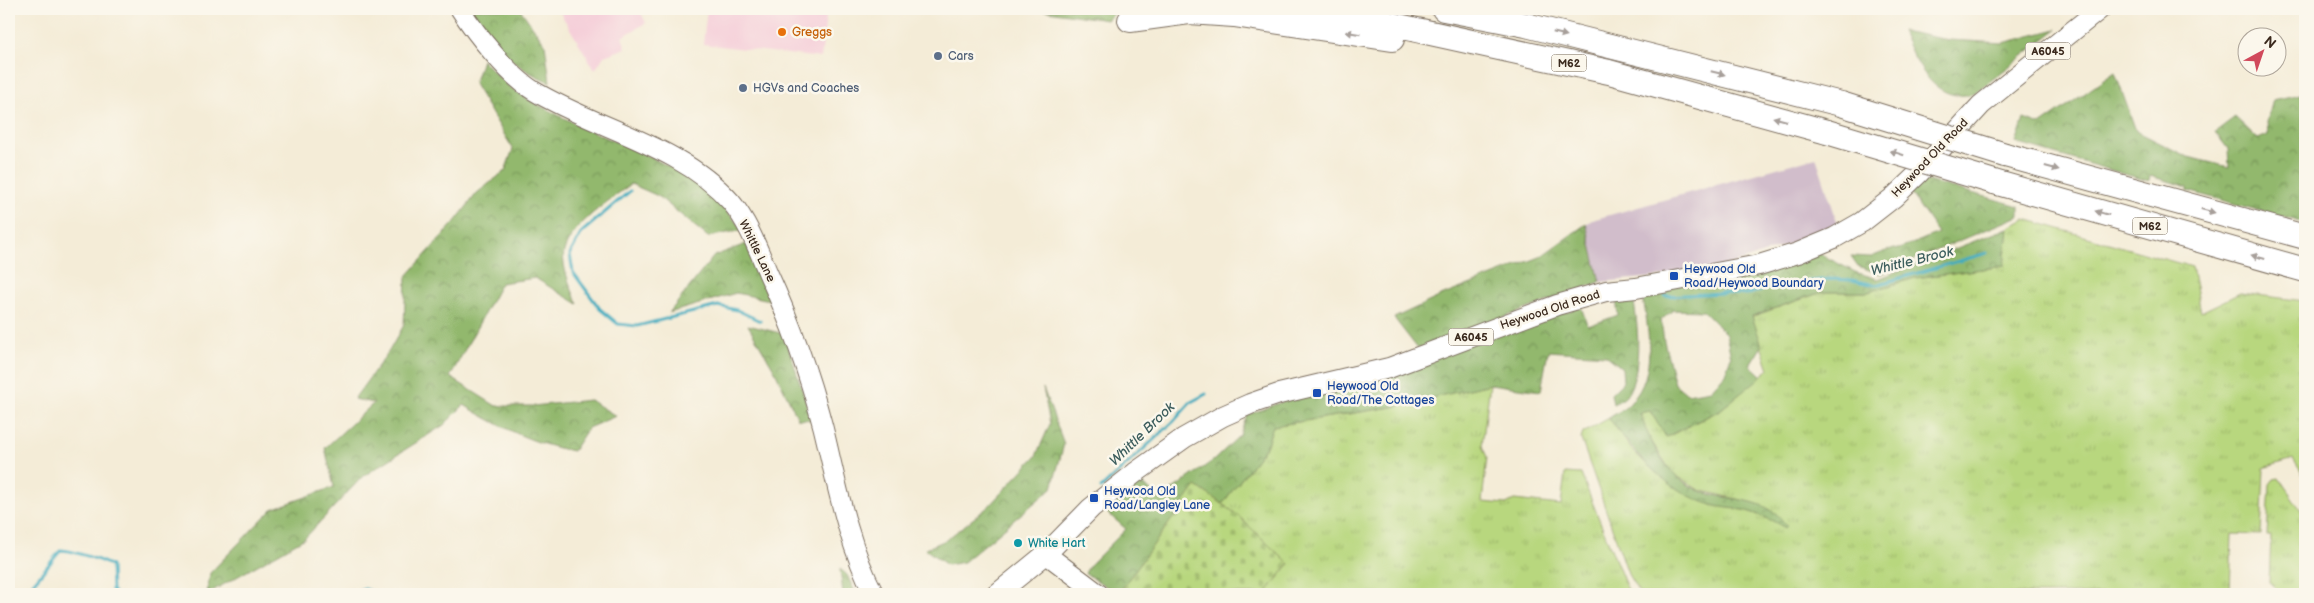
<svg xmlns="http://www.w3.org/2000/svg" width="2314" height="603" font-family="'Balsamiq Sans',sans-serif">
<defs>
<pattern id="grass-tufts" width="24" height="20" patternUnits="userSpaceOnUse" patternTransform="scale(1.25)"><rect width="24" height="20" fill="#b8d77e"/><path d="M3 7l-1-3M5 7V3M7 7l1-3M15 17l-1-3M17 17v-4M19 17l1-3" fill="none" stroke="#9fb96c"/></pattern>
<pattern id="forest-crowns" width="20" height="18" patternUnits="userSpaceOnUse" patternTransform="scale(1.25)"><rect width="20" height="18" fill="#92b86d"/><path d="M2 6a3 3 0 1 1 6 0M12 15a3 3 0 1 1 6 0" fill="none" stroke="#789659"/></pattern>
<pattern id="cemetery-stones" width="16" height="16" patternUnits="userSpaceOnUse" patternTransform="scale(1.25)"><rect width="16" height="16" fill="#b8d77e"/><path d="M2 7V4a2 2 0 0 1 4 0v3zM10 15v-3a2 2 0 0 1 4 0v3z" fill="#9fb96c"/></pattern>
</defs>
<rect width="100%" height="100%" fill="#fbf7ec"/>
<filter id="ink" filterUnits="userSpaceOnUse"><feTurbulence type="fractalNoise" baseFrequency=".02" numOctaves="2"/><feDisplacementMap in="SourceGraphic" scale="10" xChannelSelector="R" yChannelSelector="G"/><feConvolveMatrix kernelMatrix="1 2 1 2 8 2 1 2 1" color-interpolation-filters="sRGB"/></filter>
<filter id="wash" filterUnits="userSpaceOnUse"><feTurbulence type="fractalNoise" baseFrequency=".0096" numOctaves="4" result="noise"/><feDisplacementMap in="SourceGraphic" scale="20" xChannelSelector="R" yChannelSelector="G"/><feGaussianBlur stdDeviation="1.12" result="paint"/><feColorMatrix in="noise" values="0 0 0 0 0 0 0 0 0 0 0 0 0 0 0 0 0 1.4 0 .05"/><feComposite in="paint" operator="in"/></filter>
<g filter="url(#wash)">
<rect width="100%" height="100%" fill="#f4ecd7"/>
<!-- built -->
<g fill="#f5cfd9">
<path d="M 558,9 L 639,9 L 646,23 L 622,37 L 626,48 L 604,56 L 595,70 Z"/>
<path d="M 707,9 L 827,9 L 821,58 L 703,44 Z"/>
</g>
<!-- industrial -->
<path fill="#d1bdcb" d="M 1816,157 L 1839,227 L 1726,266 L 1667,276 L 1600,282 L 1586,224 L 1592,220 Z"/>
<!-- grass -->
<g fill="url(#grass-tufts)" stroke="#7a804e">
<path d="M 2025,219 L 2192,267 L 2201,312 L 2240,293 L 2305,301 L 2305,478 L 2293,459 L 2264,468 L 2261,535 L 2232,534 L 2230,594 L 1640,594 L 1629,576 L 1581,439 L 1583,433 L 1609,418 L 1632,450 L 1655,472 L 1712,505 L 1745,510 L 1772,520 L 1758,504 L 1699,490 L 1672,473 L 1648,436 L 1640,413 L 1650,411 L 1667,437 L 1720,410 L 1769,369 L 1751,317 L 1822,292 L 1868,292 L 1915,278 L 2004,266 L 2008,228 Z"/>
<path d="M 1490,384 L 1482,446 L 1487,457 L 1482,502 L 1506,504 L 1514,500 L 1561,505 L 1565,473 L 1581,474 L 1626,586 L 1631,594 L 1265,594 L 1289,564 L 1235,513 L 1222,504 L 1266,447 L 1273,426 L 1398,406 Z"/>
<path d="M 2279,478 L 2305,516 L 2305,594 L 2283,594 L 2269,582 L 2271,536 L 2267,536 L 2270,484 L 2274,479 Z"/>
</g>
<!-- forest -->
<g fill="url(#forest-crowns)" stroke="#667146" fill-rule="evenodd">
<path d="M 470,9 L 520,9 L 545,44 L 550,82 C 509,66 495,44 470,9 Z"/>
<path d="M 1035,9 L 1118,9 L 1107,20 Z"/>
<path d="M 2057,29 L 1975,93 C 1934,106 1915,61 1902,31 L 1949,40 L 2003,43 Z"/>
<path d="M 482,60 C 491,69 500,79 510,87 C 527,100 550,111 570,121 C 635,153 698,167 742,230 L 708,237 L 658,196 L 631,184 C 609,201 575,222 565,248 C 559,263 572,290 578,304 L 535,278 L 501,283 L 450,377 L 496,406 L 533,406 L 590,400 L 616,416 L 588,428 L 573,451 C 532,444 499,426 464,405 L 444,425 L 362,477 L 305,538 L 207,594 L 210,573 L 272,509 L 334,487 L 325,448 L 374,403 L 354,399 L 389,351 L 404,325 L 406,277 L 454,223 L 477,193 L 505,171 L 513,149 L 474,84 Z"/>
<path d="M 2115,72 L 2136,131 L 2188,157 L 2229,167 L 2228,149 L 2215,132 L 2235,117 L 2258,139 L 2268,135 L 2267,122 L 2273,100 L 2305,93 L 2305,223 L 2188,191 L 2188,187 L 2150,176 L 2149,181 L 2016,143 L 2024,119 L 2040,125 Z"/>
<path d="M 1921,179 L 2019,206 L 2019,216 L 1880,274 L 1858,266 L 1851,256 L 1871,257 L 1894,248 L 1900,249 L 1938,233 L 1909,191 Z"/>
<path d="M 1586,224 L 1600,282 L 1418,349 L 1394,318 L 1441,296 L 1540,257 Z"/>
<path d="M 2008,228 L 2004,266 L 1915,278 L 1868,292 L 1822,292 L 1752,316 L 1762,346 L 1750,365 L 1762,376 L 1720,410 L 1666,437 L 1650,411 L 1640,413 C 1650,444 1668,478 1700,491 C 1723,500 1753,497 1774,512 C 1779,515 1783,522 1787,526 L 1785,528 C 1772,520 1757,513 1742,510 C 1733,508 1722,508 1712,505 C 1667,492 1636,455 1609,418 C 1616,413 1626,409 1631,402 C 1658,374 1648,327 1642,293 L 1818,253 L 1855,272 L 1878,279 ZM 1673,310 L 1703,311 L 1726,334 L 1731,357 L 1725,374 L 1711,390 L 1687,394 L 1675,384 L 1664,341 L 1661,320 Z"/>
<path d="M 746,244 L 770,300 L 736,293 L 669,313 L 714,256 Z"/>
<path d="M 1633,297 C 1638,323 1643,373 1626,396 C 1624,399 1617,402 1613,404 L 1611,394 L 1623,382 L 1622,368 L 1606,355 L 1548,351 L 1541,391 L 1490,384 L 1398,406 L 1273,426 L 1266,447 L 1222,504 L 1196,486 L 1118,594 L 1085,573 L 1090,565 L 1126,529 L 1103,509 L 1141,481 L 1159,499 L 1214,460 L 1240,435 L 1247,415 L 1287,400 L 1581,307 L 1588,326 L 1618,315 L 1616,299 Z"/>
<path d="M 748,325 L 784,334 L 812,420 L 798,419 L 775,371 Z"/>
<path d="M 1043,388 L 1064,444 L 1052,488 L 964,562 L 947,565 L 925,549 L 946,540 L 988,507 L 1036,456 L 1050,424 Z"/>
<path d="M 840,569 L 847,575 L 856,594 L 843,594 Z"/>
</g>
<!-- cemetery -->
<path fill="url(#cemetery-stones)" stroke="#7a804e" d="M 1196,486 L 1235,513 L 1289,564 L 1265,594 L 1118,594 Z"/>
<g fill="none" stroke-linecap="round" stroke-linejoin="round">
<!-- stream -->
<g stroke="#40acbf" stroke-width="3">
<path d="M 630,191 L 582,232 L 570,254 L 573,272 L 600,309 L 618,324 L 637,326 L 718,306 L 737,310 L 760,321"/>
<path d="M 1665,296 L 1723,293 L 1746,295 L 1773,286 L 1829,279 L 1852,280 L 1876,285 L 1987,253"/>
<path d="M 1101,488 L 1173,422 L 1191,402 L 1206,394"/>
<path d="M 24,594 L 61,550 C 71,550 104,561 111,566 L 112,590 L 115,594"/>
<path d="M 355,594 L 355,592 L 365,589 L 378,594"/>
</g>
</g>
</g>
<g filter="url(#ink)">
<g fill="none" stroke-linecap="round" stroke-linejoin="round">
<!-- secondary casing -->
<g stroke="#7c6e5f" stroke-width="21">
<g id="secondary">
<path d="M 460,9 C 476,34 508,75 534,91 C 597,129 681,145 731,202 C 748,222 758,249 768,273 C 791,323 809,374 823,427 C 837,484 847,542 874,594"/>
<path d="M 1046,554 L 1099,594"/>
</g>
</g>
<!-- primary casing -->
<g stroke="#7c6e5f" stroke-width="22">
<path id="primary" d="M 997,594 L 1046,554 L 1091,508 L 1135,473 L 1184,438 L 1223,416 L 1250,404 L 1279,394 L 1389,368 L 1557,305 L 1606,291 L 1636,288 L 1759,265 L 1798,253 L 1834,238 L 1862,222 L 1894,197 L 1919,173 L 1981,105 L 2100,9"/>
</g>
<!-- highway casing -->
<g stroke="#7c6e5f" stroke-width="26">
<g id="highway">
<path d="M 1308,9 L 1362,18 L 1609,72 L 1827,132"/>
<path d="M 1444,9 L 1526,25 L 1841,104"/>
<path d="M 1130,20 L 1189,12 L 1234,15 L 1392,39"/>
<path d="M 2005,155 L 2305,237"/>
<path d="M 1994,182 L 2305,270"/>
</g>
</g>
<!-- secondary -->
<use href="#secondary" stroke="#fff" stroke-width="19"/>
<!-- primary -->
<use href="#primary" stroke="#fff" stroke-width="20"/>
<!-- highway -->
<use href="#highway" stroke="#fff" stroke-width="24"/>
<!-- highway-bridge casing -->
<g stroke="#7c6e5f" stroke-width="26" stroke-linecap="butt">
<g id="highway-bridge">
<path d="M 1841,104 L 2005,155"/>
<path d="M 1827,132 L 1994,182"/>
</g>
</g>
<!-- highway-bridge -->
<use href="#highway-bridge" stroke="#fff" stroke-width="24"/>
</g>
<!-- one-way arrows -->
<defs><path id="oneway-solid" d="M-6-.8H1V-3.2L6.5 0L1 3.2V.8H-6Z" transform="scale(1.25)"/></defs>
<g fill="#a79f9a">
<use href="#oneway-solid" transform="translate(1353 33) rotate(-171)"/>
<use href="#oneway-solid" transform="translate(1560 34) rotate(14)"/>
<use href="#oneway-solid" transform="translate(1718 73) rotate(14)"/>
<use href="#oneway-solid" transform="translate(1780 119) rotate(-165)"/>
<use href="#oneway-solid" transform="translate(1897 153) rotate(-163)"/>
<use href="#oneway-solid" transform="translate(2052 168) rotate(15)"/>
<use href="#oneway-solid" transform="translate(2208 211) rotate(15)"/>
<use href="#oneway-solid" transform="translate(2102 213) rotate(-164)"/>
<use href="#oneway-solid" transform="translate(2258 257) rotate(-164)"/>
</g>
</g>
<!-- markers -->
<circle fill="#e8710a" stroke="#fbf7ec" stroke-width="2" cx="782" cy="32" r="5"/>
<g fill="#5c6f8a" stroke="#fbf7ec" stroke-width="2">
<circle cx="938" cy="56" r="5"/>
<circle cx="743" cy="88" r="5"/>
</g>
<g fill="#1a4fb4" stroke="#fbf7ec" stroke-width="2">
<rect x="1669" y="271" width="10" height="10" rx="2.5"/>
<rect x="1312" y="388" width="10" height="10" rx="2.5"/>
<rect x="1089" y="493" width="10" height="10" rx="2.5"/>
</g>
<circle fill="#0f9aa8" stroke="#fbf7ec" stroke-width="2" cx="1018" cy="543" r="5"/>
<g text-anchor="middle" dominant-baseline="central" stroke-width="5" stroke-linejoin="round" paint-order="stroke">
<!-- shield labels -->
<g fill="#fbf7ec" stroke="#75685c" stroke-width="1">
<rect x="2025.5" y="42.5" width="45" height="17" rx="4"/>
<rect x="1551.5" y="54.5" width="35" height="17" rx="4"/>
<rect x="2132.5" y="217.5" width="35" height="17" rx="4"/>
<rect x="1448.5" y="328.5" width="45" height="17" rx="4"/>
</g>
<g font-size="11" font-weight="bold" fill="#3b2a1e">
<text x="2048" y="51">A6045</text>
<text x="1569" y="63">M62</text>
<text x="2150" y="226">M62</text>
<text x="1471" y="337">A6045</text>
</g>
<!-- food labels -->
<g font-size="12" fill="#c56008" stroke="#fbf7ec" text-anchor="start">
<text x="792" y="32">Greggs</text>
</g>
<!-- service labels -->
<g font-size="12" fill="#4e5e75" stroke="#fbf7ec" text-anchor="start">
<text x="948" y="56">Cars</text>
<text x="753" y="88">HGVs and Coaches</text>
</g>
<!-- street labels -->
<g font-size="12" fill="#3b2a1e" stroke="#fbf7ec">
<text transform="translate(1930 158) rotate(-46)">Heywood Old Road</text>
<text transform="translate(757 251) rotate(64)">Whittle Lane</text>
<text transform="translate(1550 310) rotate(-18)">Heywood Old Road</text>
</g>
<!-- transit labels -->
<g font-size="12" fill="#164399" stroke="#fbf7ec" text-anchor="start">
<text x="1684" y="269">Heywood Old<tspan x="1684" dy="14">Road/Heywood Boundary</tspan></text>
<text x="1327" y="386">Heywood Old<tspan x="1327" dy="14">Road/The Cottages</tspan></text>
<text x="1104" y="491">Heywood Old<tspan x="1104" dy="14">Road/Langley Lane</tspan></text>
</g>
<!-- culture labels -->
<g font-size="12" fill="#0d838f" stroke="#fbf7ec" text-anchor="start">
<text x="1028" y="543">White Hart</text>
</g>
<!-- water labels -->
<g font-size="14" font-style="italic" fill="#3d5e5e" stroke="#fbf7ec">
<text transform="translate(1912 261) rotate(-14)">Whittle Brook</text>
<text transform="translate(1142 434) rotate(-44)">Whittle Brook</text>
</g>
</g>
<!-- margin -->
<rect width="2314" height="603" fill="none" stroke="#fbf7ec" stroke-width="30"/>
<!-- north arrow -->
<g transform="translate(2262 52) rotate(40)"><circle r="24" fill="#fbf7ec" stroke="#aea59a"/>
<path d="M0-4L9 19L0 12L-9 19Z" fill="#d1495b"/>
<text y="-8" font-size="14" font-weight="bold" text-anchor="middle" fill="#3b2a1e">N</text>
</g>
</svg>
